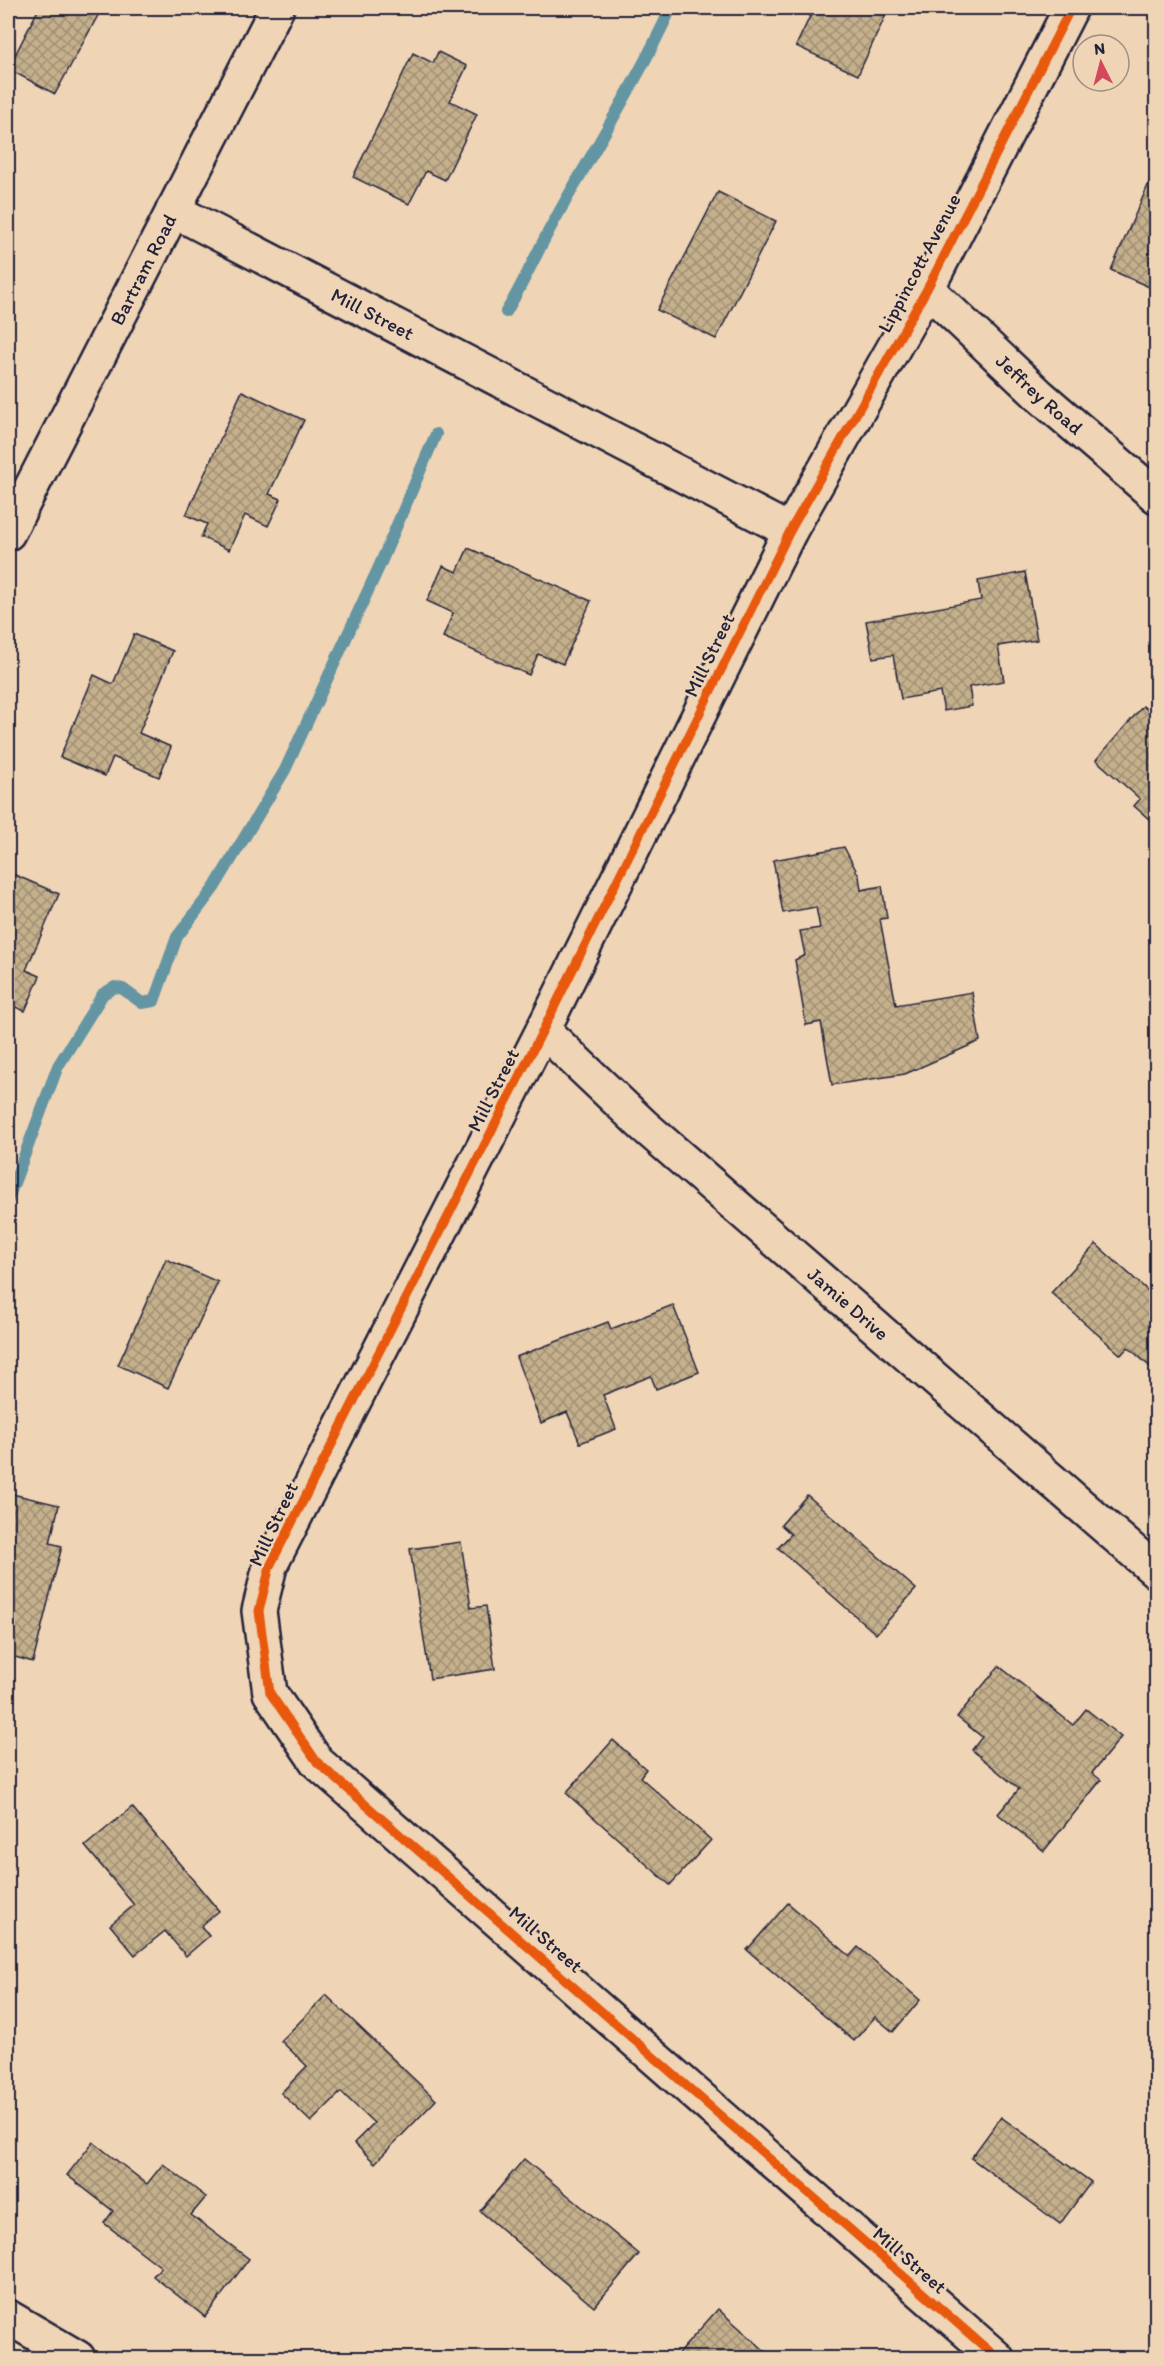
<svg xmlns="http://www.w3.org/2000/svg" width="1164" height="2366" font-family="Itim,sans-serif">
<defs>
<pattern id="building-cross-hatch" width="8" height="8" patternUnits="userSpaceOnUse" patternTransform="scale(1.5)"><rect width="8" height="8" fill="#c5b08c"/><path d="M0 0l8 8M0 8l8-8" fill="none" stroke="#a08f74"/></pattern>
</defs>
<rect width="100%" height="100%" fill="#efd4b6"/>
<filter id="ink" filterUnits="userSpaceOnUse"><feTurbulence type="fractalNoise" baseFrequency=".0167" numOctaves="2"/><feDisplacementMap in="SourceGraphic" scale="12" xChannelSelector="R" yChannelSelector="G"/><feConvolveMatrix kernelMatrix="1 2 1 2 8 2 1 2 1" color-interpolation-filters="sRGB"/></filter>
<g filter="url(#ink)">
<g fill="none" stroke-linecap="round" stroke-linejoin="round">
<!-- stream -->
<g stroke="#6495a3" stroke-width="12">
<path d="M 506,312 C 525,281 539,247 557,216 C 596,146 638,80 671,8"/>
<path d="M 8,1199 L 58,1066 L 103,994 L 115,987 L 123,989 L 142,1003 L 154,1001 L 177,937 L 214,888 L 285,770 L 379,567 L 436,434"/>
</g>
</g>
<!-- building -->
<g fill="url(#building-cross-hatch)" stroke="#22223b" stroke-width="1.5">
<path d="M 39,8 L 102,8 L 55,94 L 8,69 Z"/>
<path d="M 814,8 L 889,8 L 858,75 L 796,46 Z"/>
<path d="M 438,52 L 467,66 L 450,101 L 477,114 L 445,180 L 426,171 L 409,204 L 353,177 L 413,53 L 433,63 Z"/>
<path d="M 1156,167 L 1156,290 L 1111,270 Z"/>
<path d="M 718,192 L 776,221 L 716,339 L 657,310 Z"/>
<path d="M 242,391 L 304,420 L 269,494 L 281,499 L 268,526 L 245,515 L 229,550 L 201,537 L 207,524 L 186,515 Z"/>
<path d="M 468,548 L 591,601 L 563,664 L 538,654 L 529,675 L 443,637 L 453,613 L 427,601 L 443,566 L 457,572 Z"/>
<path d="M 1025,572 L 1037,640 L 998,646 L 1004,681 L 969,687 L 972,706 L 944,711 L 940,692 L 901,699 L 893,655 L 873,658 L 866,621 L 981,600 L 978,581 Z"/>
<path d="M 134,634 L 173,651 L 139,733 L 171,747 L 159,777 L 113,757 L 105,776 L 60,757 L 94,675 L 113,684 Z"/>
<path d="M 1143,706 L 1156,718 L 1156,825 L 1134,806 L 1140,799 L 1096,760 Z"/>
<path d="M 844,847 L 859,876 L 861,890 L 882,886 L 887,918 L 880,919 L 896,1005 L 972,992 L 980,1041 L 905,1074 L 832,1085 L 821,1022 L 806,1025 L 795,960 L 805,955 L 800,931 L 820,928 L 816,907 L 783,913 L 773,860 Z"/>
<path d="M 8,872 L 59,894 L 26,970 L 40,976 L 25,1011 L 8,1004 Z"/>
<path d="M 1096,1244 L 1156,1298 L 1156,1372 L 1128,1347 L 1121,1355 L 1051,1293 Z"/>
<path d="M 166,1259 L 218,1282 L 168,1388 L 118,1365 Z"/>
<path d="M 673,1305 L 699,1372 L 656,1389 L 651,1376 L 603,1395 L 616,1429 L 580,1443 L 567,1412 L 541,1423 L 516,1357 L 608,1322 L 611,1329 Z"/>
<path d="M 8,1493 L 59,1505 L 50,1543 L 62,1546 L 33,1662 L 8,1655 Z"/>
<path d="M 807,1495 L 916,1589 L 876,1634 L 778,1548 L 791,1534 L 781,1525 Z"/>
<path d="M 461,1542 L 471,1608 L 486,1606 L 495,1669 L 430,1679 L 410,1549 Z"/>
<path d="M 999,1666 L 1073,1725 L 1086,1709 L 1121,1737 L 1092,1773 L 1101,1780 L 1044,1851 L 998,1814 L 1019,1789 L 972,1750 L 982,1737 L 957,1717 Z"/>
<path d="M 613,1740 L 646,1769 L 640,1777 L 711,1840 L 670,1885 L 566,1793 Z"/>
<path d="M 132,1807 L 219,1911 L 201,1926 L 209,1936 L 186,1956 L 165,1931 L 135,1955 L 110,1925 L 134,1905 L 85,1846 Z"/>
<path d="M 788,1903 L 850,1956 L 858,1947 L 920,2000 L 893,2032 L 875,2017 L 854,2041 L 747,1950 Z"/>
<path d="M 326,1995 L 436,2100 L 375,2163 L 354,2143 L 374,2123 L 341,2092 L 311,2122 L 281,2093 L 307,2066 L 281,2041 Z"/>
<path d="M 1001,2117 L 1091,2182 L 1060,2224 L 971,2158 Z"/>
<path d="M 93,2142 L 147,2184 L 163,2164 L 206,2197 L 191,2215 L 249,2259 L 205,2317 L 153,2276 L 161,2267 L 104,2223 L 113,2211 L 67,2175 Z"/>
<path d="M 524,2159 L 639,2254 L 594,2307 L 480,2211 Z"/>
<path d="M 718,2309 L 773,2358 L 683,2358 L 678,2354 Z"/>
</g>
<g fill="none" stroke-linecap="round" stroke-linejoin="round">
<!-- street casing -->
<g stroke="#22223b" stroke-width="38">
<g id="street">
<path id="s1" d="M 173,210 L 790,531"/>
<path id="s2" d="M 927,289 L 1040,396 L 1156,496"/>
<path id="s3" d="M 8,533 L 277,8"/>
<path id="s4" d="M 543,1030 L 643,1125 L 1156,1571"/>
<path d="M 8,2317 L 78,2358"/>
<path d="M 997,2358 L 317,1762 L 270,1693 L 259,1611 L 270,1566 L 543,1030 L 790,531 L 927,289 L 1071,8"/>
</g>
</g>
<!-- street -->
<use href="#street" stroke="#efd4b6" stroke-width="33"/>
<!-- cycleway casing -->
<g stroke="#efd4b6" stroke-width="13">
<path id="cycleway" d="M 997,2358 L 317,1762 L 270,1693 L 259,1611 L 270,1566 L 543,1030 L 790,531 L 927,289 L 1071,8"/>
</g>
<!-- cycleway -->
<use href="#cycleway" stroke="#e8590c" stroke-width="9"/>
</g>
</g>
<g text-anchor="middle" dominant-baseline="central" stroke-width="5" stroke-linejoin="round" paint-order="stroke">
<!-- street labels -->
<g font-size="20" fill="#22223b" stroke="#efd4b6">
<text transform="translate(919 263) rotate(-62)">Lippincott Avenue</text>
<text stroke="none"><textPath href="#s3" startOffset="296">Bartram Road</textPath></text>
<text stroke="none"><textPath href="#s1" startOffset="225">Mill Street</textPath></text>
<text stroke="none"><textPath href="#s2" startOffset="154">Jeffrey Road</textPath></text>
<text transform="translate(709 655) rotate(-64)">Mill Street</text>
<text transform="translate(493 1090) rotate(-63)">Mill Street</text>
<text stroke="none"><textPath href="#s4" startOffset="410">Jamie Drive</textPath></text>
<text transform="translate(273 1524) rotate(-65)">Mill Street</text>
<text transform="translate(546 1939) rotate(41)">Mill Street</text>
<text transform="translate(910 2260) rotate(41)">Mill Street</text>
</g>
</g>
<!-- margin -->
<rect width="1164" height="2366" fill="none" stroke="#efd4b6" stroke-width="30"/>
<rect x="15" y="15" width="1134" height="2336" fill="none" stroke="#22223b" stroke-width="2" filter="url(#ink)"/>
<!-- north arrow -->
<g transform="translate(1101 63) rotate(354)"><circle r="28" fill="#efd4b6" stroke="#9d8d85" stroke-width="1.5"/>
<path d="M0-4.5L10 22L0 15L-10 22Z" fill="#d1495b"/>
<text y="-9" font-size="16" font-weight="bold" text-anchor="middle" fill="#22223b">N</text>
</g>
</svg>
